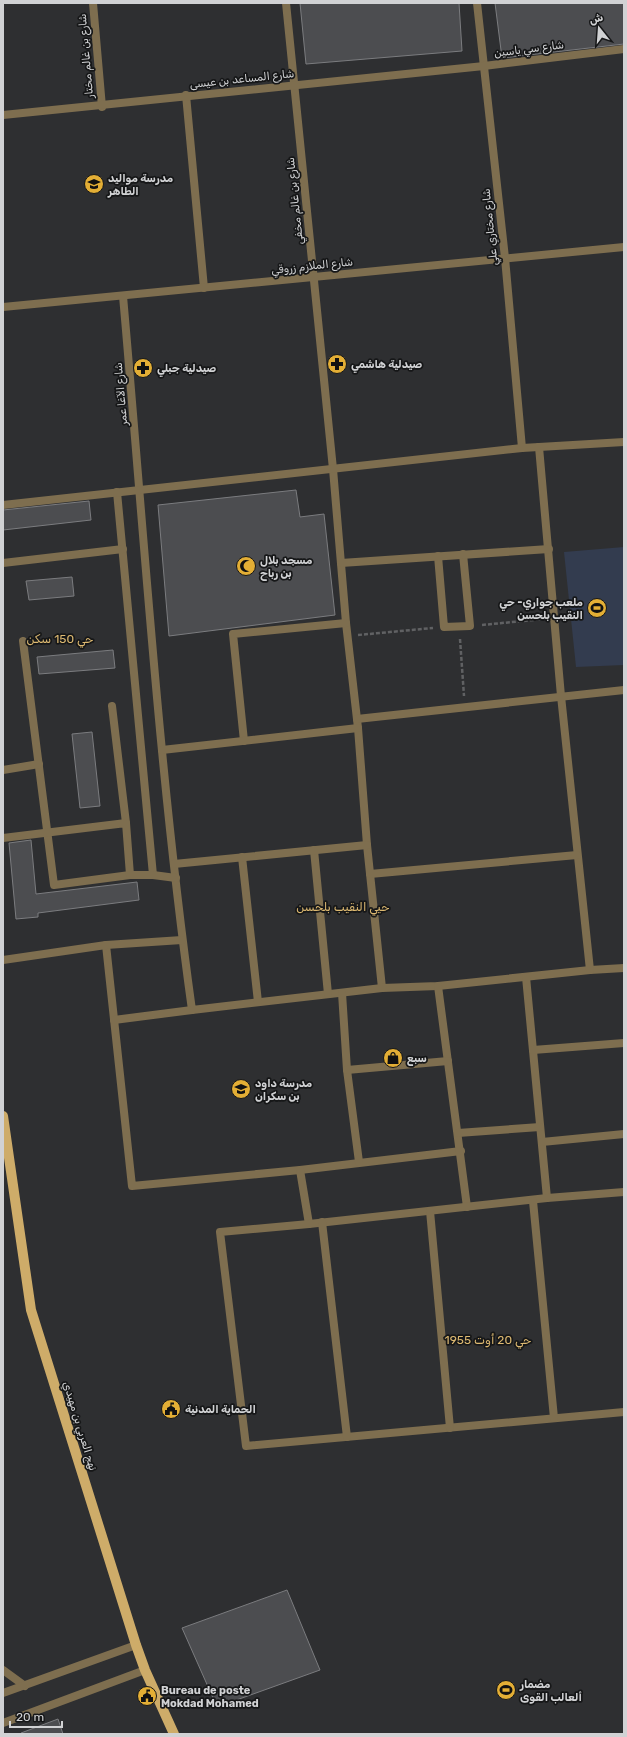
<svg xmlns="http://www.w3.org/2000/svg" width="627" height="1737" font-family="Rubik,'Noto Sans Arabic',sans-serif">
<rect width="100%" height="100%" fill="#2e2f31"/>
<!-- green -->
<path fill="#333c4f" d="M 624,547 L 624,665 L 576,667 L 564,552 Z"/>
<!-- building -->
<g fill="#4c4d50" stroke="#7b7c7f">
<path d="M 300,3 L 459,3 L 462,51 L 306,64 Z"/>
<path d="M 495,3 L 624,3 L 624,44 L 502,58 Z"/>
<path d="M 296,490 L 300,517 L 324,514 L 335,615 L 169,636 L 158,505 Z"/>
<path d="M 89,501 L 91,520 L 3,530 L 3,510 Z"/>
<path d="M 72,577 L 74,596 L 29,600 L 26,581 Z"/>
<path d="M 113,650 L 115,668 L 39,674 L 37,657 Z"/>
<path d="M 92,732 L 100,806 L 80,808 L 72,734 Z"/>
<path d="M 31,840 L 36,894 L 137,882 L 139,900 L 38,913 L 38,917 L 16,919 L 9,843 Z"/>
<path d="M 287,1590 L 320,1670 L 217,1707 L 182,1628 Z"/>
<path d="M 58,1719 L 63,1734 L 21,1734 L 21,1733 Z"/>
</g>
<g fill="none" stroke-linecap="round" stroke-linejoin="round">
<!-- path -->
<g stroke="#606163" stroke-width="2.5" stroke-dasharray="4 2" stroke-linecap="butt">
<path d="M 482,625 L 543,619"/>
<path d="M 358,635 L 433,628"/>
<path d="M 460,639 L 464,696"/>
</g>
<!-- minor -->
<g stroke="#7e6e4f" stroke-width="8">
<path d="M 93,3 L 102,107"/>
<path d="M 286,3 L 333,469 L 346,623 L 358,728 L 367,845 L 382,988"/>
<path d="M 477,3 L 505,258 L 522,448"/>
<path d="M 186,95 L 204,288"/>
<path d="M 3,115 L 484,66 L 624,49"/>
<path d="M 123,296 C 144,534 159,773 192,1010 L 382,988 L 438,986 L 590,970 L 624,968"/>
<path d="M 3,307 L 624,247"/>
<path d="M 539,447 L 561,696 L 590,970"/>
<path d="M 117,492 L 153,875"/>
<path d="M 3,505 L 522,448 L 624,442"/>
<path d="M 438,556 L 444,627 L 470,626 L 463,554"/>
<path d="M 3,563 L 123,549"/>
<path d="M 341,563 L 549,549"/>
<path d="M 23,641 L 54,885 L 130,875"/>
<path d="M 112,706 L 126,823"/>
<path d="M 357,719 L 624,690"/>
<path d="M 244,741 L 233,634 L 346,623"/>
<path d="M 162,750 L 358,728"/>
<path d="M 3,770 L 39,764"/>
<path d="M 3,838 L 126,823 L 130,875 L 153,875 L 176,878"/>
<path d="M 314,850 L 328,994"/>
<path d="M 242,857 L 258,1002"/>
<path d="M 174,864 L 367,845"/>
<path d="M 370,874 L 577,855"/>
<path d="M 106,945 L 132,1186 L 300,1170 L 461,1151"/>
<path d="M 3,960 L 106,945 L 182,940"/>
<path d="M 526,977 L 547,1198"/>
<path d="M 438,986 L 467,1207"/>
<path d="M 342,993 L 347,1070 L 359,1162"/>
<path d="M 114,1020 L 192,1010"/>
<path d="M 533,1050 L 624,1043"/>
<path d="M 347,1070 L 448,1061"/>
<path d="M 458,1133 L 540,1127"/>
<path d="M 542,1142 L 624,1134"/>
<path d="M 300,1170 L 309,1224"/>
<path d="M 624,1192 L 547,1198 L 309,1224 L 220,1232 L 246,1446 L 624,1412"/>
<path d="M 533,1201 L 554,1418"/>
<path d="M 430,1211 L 450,1428"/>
<path d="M 322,1222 L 347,1437"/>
<path d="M 3,1670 L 25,1686"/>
<path d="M 3,1693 L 136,1645"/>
<path d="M 3,1723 L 145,1670"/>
</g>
<!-- primary -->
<path stroke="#ceac69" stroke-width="10" d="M 3,1116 L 31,1310 L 136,1645 L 145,1670 L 174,1734"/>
</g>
<!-- icons -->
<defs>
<g id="school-disc" transform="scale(1)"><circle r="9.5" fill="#e3ae35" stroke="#161718"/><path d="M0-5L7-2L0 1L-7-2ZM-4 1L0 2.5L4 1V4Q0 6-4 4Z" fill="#111"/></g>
<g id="pharmacy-disc" transform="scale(1)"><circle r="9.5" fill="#e3ae35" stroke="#161718"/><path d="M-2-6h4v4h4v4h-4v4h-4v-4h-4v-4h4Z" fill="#111"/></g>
<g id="mosque-disc" transform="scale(1)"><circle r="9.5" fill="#e3ae35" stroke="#161718"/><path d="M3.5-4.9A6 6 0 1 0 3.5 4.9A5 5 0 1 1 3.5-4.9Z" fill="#111"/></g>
<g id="stadium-disc" transform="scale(1)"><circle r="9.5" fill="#e3ae35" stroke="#161718"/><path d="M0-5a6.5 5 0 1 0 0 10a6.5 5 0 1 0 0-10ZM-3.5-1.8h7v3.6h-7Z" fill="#111"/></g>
<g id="shop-disc" transform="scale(1)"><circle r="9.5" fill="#e3ae35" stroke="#161718"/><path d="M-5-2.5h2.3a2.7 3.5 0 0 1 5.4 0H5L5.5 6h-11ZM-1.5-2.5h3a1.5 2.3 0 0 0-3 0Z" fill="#111"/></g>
<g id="civic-disc" transform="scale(1)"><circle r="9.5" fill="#e3ae35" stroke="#161718"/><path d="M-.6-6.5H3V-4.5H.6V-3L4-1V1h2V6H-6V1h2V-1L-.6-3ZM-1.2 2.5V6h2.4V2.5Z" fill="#111"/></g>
</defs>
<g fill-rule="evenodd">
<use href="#school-disc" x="94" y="184"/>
<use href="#pharmacy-disc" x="337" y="364"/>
<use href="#pharmacy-disc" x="143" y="368"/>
<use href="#mosque-disc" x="246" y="566"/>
<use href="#stadium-disc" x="597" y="608"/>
<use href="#shop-disc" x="393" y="1058"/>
<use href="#school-disc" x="241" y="1089"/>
<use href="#civic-disc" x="171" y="1409"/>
<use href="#stadium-disc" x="506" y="1690"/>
<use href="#civic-disc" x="147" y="1696"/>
</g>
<g text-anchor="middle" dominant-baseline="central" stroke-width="3.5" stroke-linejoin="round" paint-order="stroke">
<!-- street labels -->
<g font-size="11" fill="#d1d2d4" stroke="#161718">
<text transform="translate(529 49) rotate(-7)">شارع سي ياسين</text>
<text transform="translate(86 56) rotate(-95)">شارع بن غالم مختار</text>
<text transform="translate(242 79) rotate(-6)">شارع المساعد بن عيسى</text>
<text transform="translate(295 201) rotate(-96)">شارع بن غالم مخفي</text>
<text transform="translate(490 227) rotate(-96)">شارع مختاري علي</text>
<text transform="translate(312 266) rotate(-6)">شارع الملازم زروقي</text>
<text transform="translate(121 394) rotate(-95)">شارع الآغا عمر</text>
<text transform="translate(80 1426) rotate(73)">نهج العربي بن مهيدي</text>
</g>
<!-- poi labels -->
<g font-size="11" font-weight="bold" fill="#d1d2d4" stroke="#161718" text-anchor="start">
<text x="108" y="178">مدرسة مواليد<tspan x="108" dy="13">الطاهر</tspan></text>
<text x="351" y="364">صيدلية هاشمي</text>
<text x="157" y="368">صيدلية جبلي</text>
<text x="260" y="560">مسجد بلال<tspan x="260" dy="13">بن رباح</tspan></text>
<text x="583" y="602" text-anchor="end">ملعب جواري- حي<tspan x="583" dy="13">النقيب بلحسن</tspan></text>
<text x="407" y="1058">سبع</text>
<text x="255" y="1083">مدرسة داود<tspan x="255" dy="13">بن سكران</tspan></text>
<text x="185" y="1409">الحماية المدنية</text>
<text x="520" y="1684">مضمار<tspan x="520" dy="13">ألعالب القوى</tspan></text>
<text x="161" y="1690">Bureau de poste<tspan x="161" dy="13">Mokdad Mohamed</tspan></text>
</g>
<!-- neighbourhood labels -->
<g font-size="12" fill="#deba72" stroke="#161718">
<text x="60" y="639">حي 150 سكن</text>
<text x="343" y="907">حيي النقيب بلحسن</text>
<text x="488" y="1340">حي 20 أوت 1955</text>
</g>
</g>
<!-- border -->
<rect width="627" height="1737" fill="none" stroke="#d1d2d4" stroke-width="8"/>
<!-- north arrow -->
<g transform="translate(599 28) rotate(343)" stroke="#161718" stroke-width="3" paint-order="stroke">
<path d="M0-3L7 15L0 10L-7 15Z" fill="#d1d2d4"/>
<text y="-6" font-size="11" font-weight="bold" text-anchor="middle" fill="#d1d2d4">ش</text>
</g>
<!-- scale -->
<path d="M10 1721v6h52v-6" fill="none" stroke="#d1d2d4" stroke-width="2"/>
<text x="16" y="1721" font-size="12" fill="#d1d2d4" stroke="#161718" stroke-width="3" paint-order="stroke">20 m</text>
</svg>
